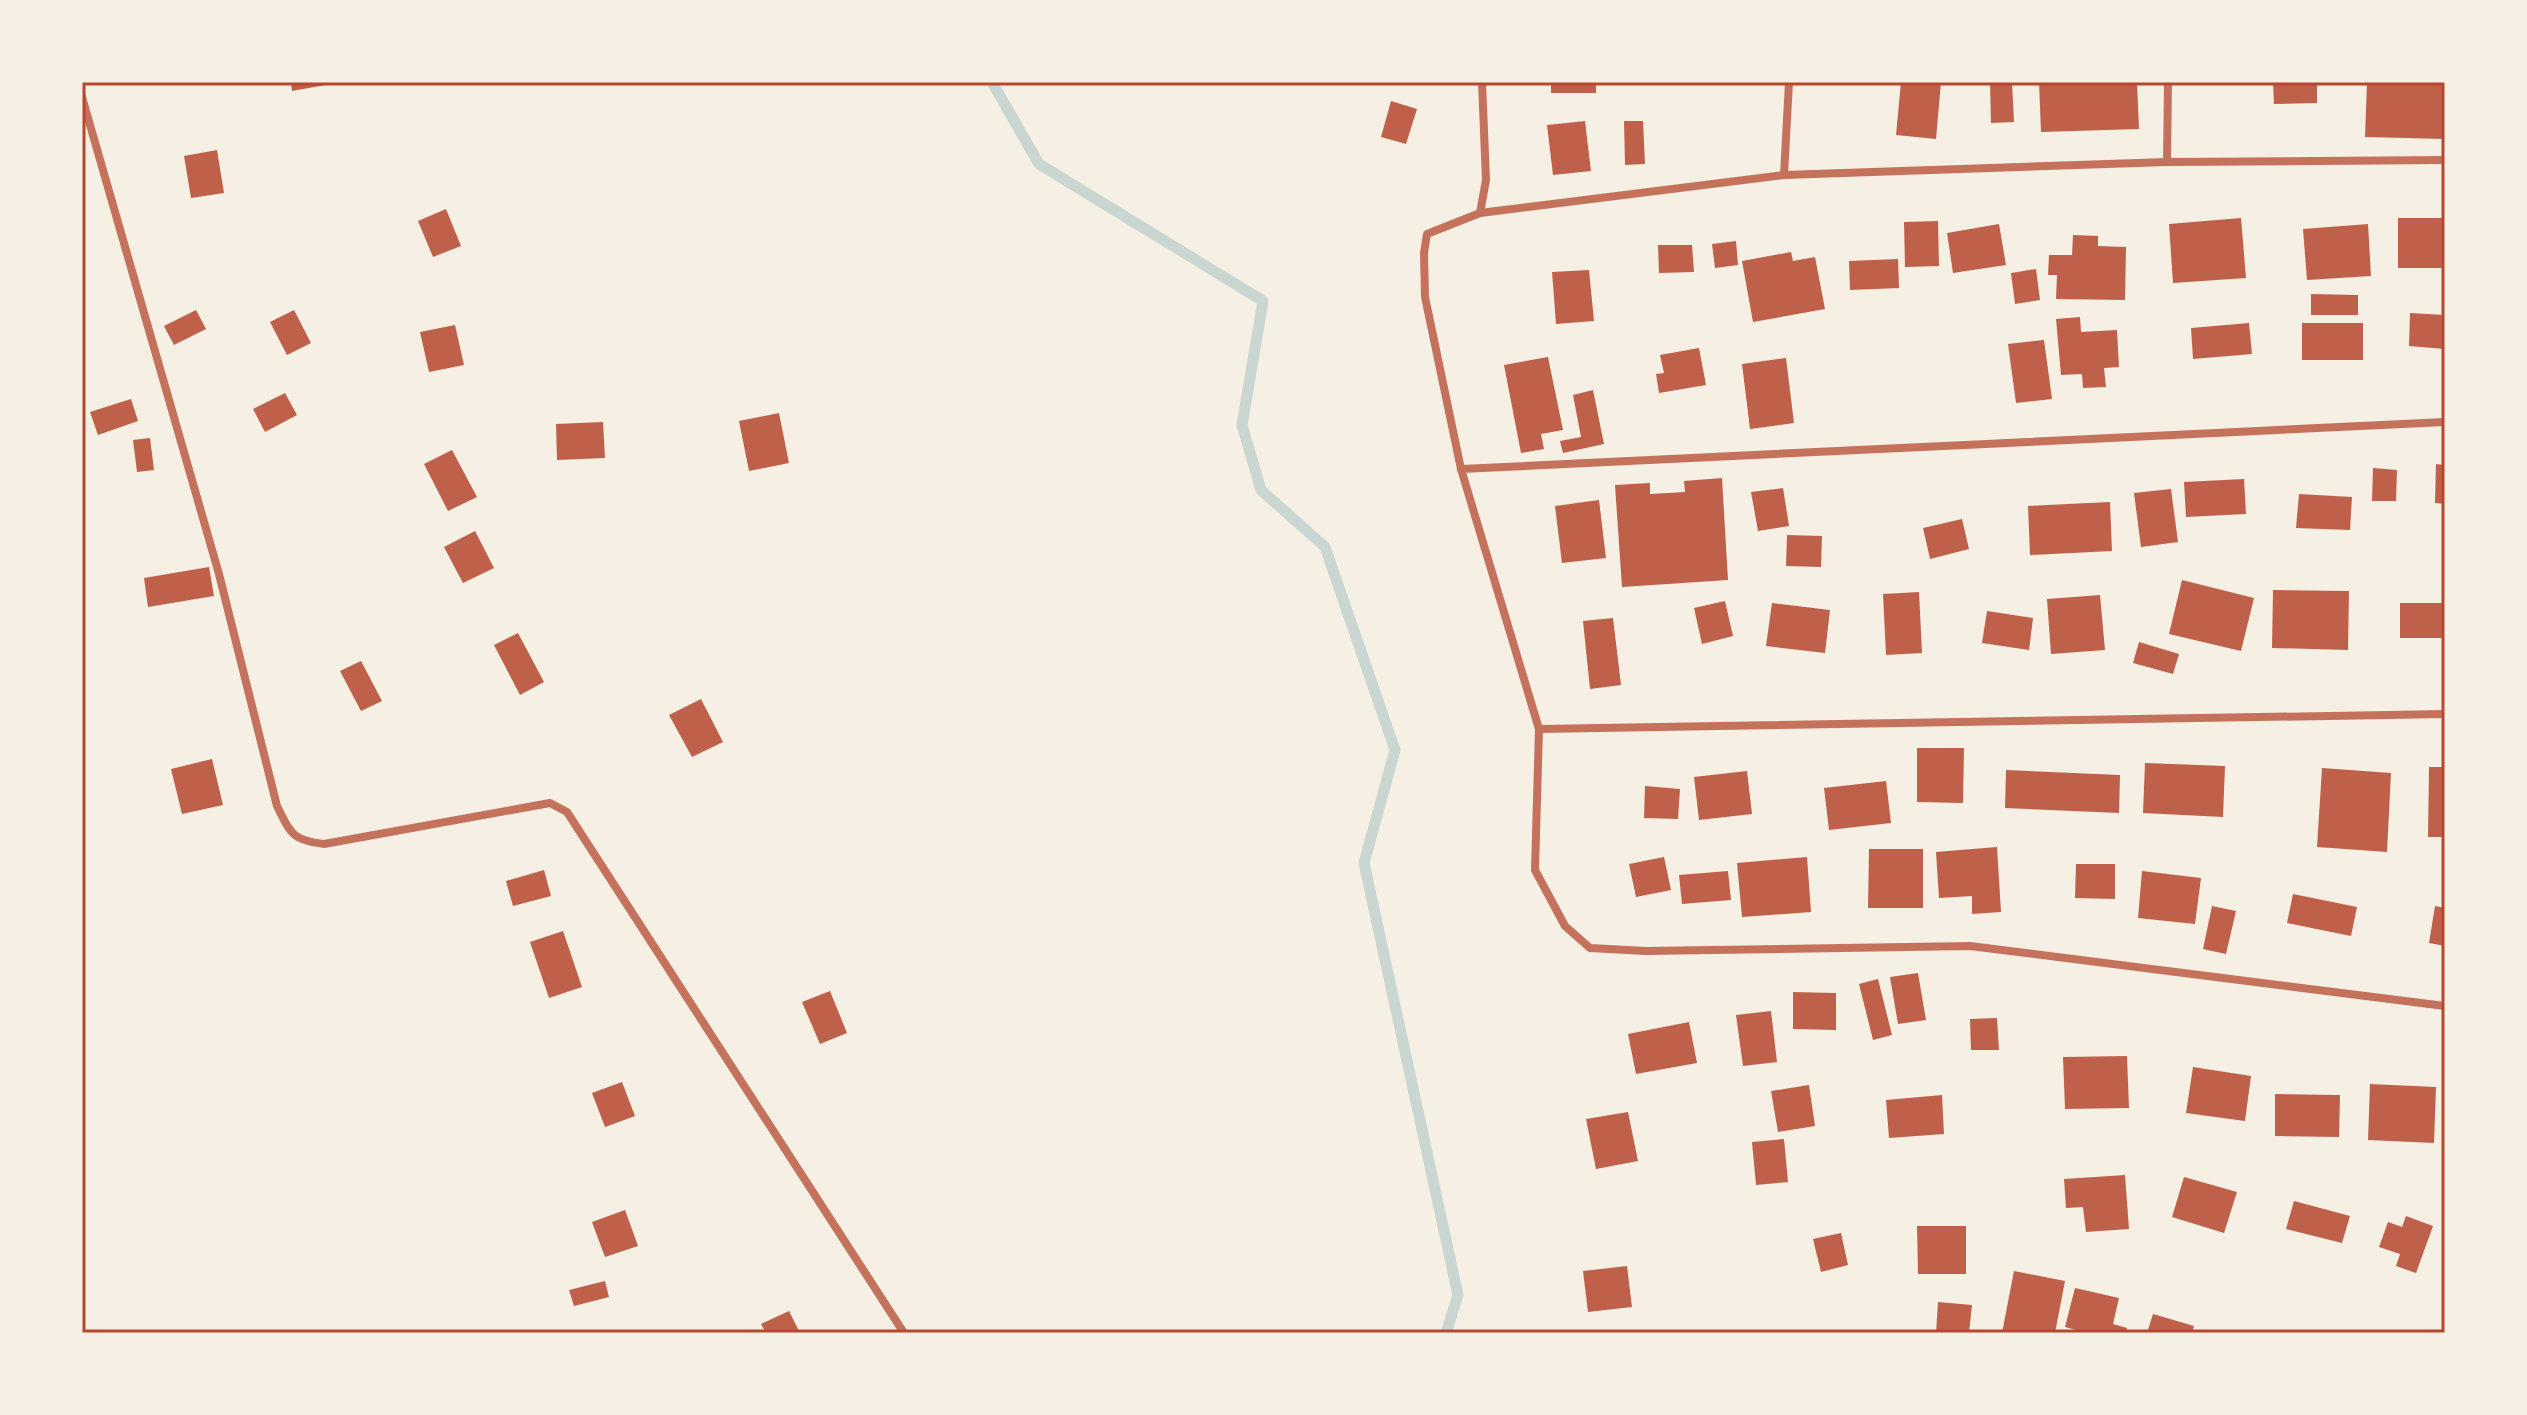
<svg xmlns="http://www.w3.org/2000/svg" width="2527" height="1415" font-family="Montserrat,sans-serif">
<rect width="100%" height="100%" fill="#f6efe4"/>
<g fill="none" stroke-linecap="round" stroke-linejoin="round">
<!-- stream -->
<path stroke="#c9d6d2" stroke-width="11" d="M 992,82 L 1039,164 L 1263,301 L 1242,425 L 1261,490 L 1325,547 L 1395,750 L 1364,863 L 1458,1295 L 1446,1333"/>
</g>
<!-- building -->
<g fill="#bf614a">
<path d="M 291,82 L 331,82 L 331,84 L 292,91 Z"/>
<rect x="1551" y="82" width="45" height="11"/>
<path d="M 1901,82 L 1941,82 L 1936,139 L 1896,135 Z"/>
<path d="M 1990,82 L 2012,82 L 2014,122 L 1991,123 Z"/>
<path d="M 2039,82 L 2137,82 L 2139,129 L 2041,132 Z"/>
<path d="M 2273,82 L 2317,82 L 2317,103 L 2274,104 Z"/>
<path d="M 2367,82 L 2445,82 L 2445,139 L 2365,137 Z"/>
<path d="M 1391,101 L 1417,109 L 1406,144 L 1381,137 Z"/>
<path d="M 1585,121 L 1591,171 L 1553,175 L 1547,125 Z"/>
<path d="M 1624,121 L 1643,121 L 1645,164 L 1625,165 Z"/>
<path d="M 217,150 L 224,193 L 191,198 L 184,156 Z"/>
<path d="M 446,209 L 461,246 L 433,257 L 418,221 Z"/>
<path d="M 2241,218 L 2246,278 L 2173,283 L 2169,224 Z"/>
<rect x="2398" y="218" width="47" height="50"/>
<path d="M 1938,221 L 1939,266 L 1905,267 L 1904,222 Z"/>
<path d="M 1999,224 L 2006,265 L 1953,273 L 1947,233 Z"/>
<path d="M 2368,224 L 2371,276 L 2307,280 L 2303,229 Z"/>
<path d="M 2073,235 L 2098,236 L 2098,246 L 2126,247 L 2125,300 L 2056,299 L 2057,275 L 2048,275 L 2049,255 L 2072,255 Z"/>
<path d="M 1736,241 L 1738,265 L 1715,268 L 1712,244 Z"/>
<path d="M 1658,245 L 1692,245 L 1694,272 L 1659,273 Z"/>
<path d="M 1791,252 L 1793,261 L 1815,257 L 1825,309 L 1753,322 L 1742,261 Z"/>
<path d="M 1898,259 L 1899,288 L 1850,290 L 1849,261 Z"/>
<path d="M 2036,269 L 2040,300 L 2015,304 L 2011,273 Z"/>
<path d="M 1589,270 L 1594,321 L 1556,324 L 1552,272 Z"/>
<path d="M 2311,294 L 2358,295 L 2358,315 L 2311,315 Z"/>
<path d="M 196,310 L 206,329 L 174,345 L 164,326 Z"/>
<path d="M 294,310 L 311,343 L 287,355 L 270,322 Z"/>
<path d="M 2410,313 L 2445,315 L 2445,349 L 2409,346 Z"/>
<path d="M 2080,317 L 2081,332 L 2117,330 L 2119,367 L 2104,368 L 2106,387 L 2083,388 L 2082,374 L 2061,375 L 2056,319 Z"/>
<path d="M 2249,323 L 2252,354 L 2193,359 L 2191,328 Z"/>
<rect x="2302" y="323" width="61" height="37"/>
<path d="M 455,325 L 464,365 L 429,372 L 420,332 Z"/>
<path d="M 2044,340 L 2052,399 L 2016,403 L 2008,344 Z"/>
<path d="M 1699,348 L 1706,385 L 1659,393 L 1656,374 L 1664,373 L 1660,355 Z"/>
<path d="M 1548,357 L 1563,430 L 1541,434 L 1544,449 L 1521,453 L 1504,365 Z"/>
<path d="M 1786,358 L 1794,423 L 1750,429 L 1742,364 Z"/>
<path d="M 1593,390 L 1604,444 L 1563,453 L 1560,441 L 1581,437 L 1573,395 Z"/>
<path d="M 285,393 L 297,415 L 265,432 L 253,409 Z"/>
<path d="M 131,399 L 138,421 L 98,435 L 90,412 Z"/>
<path d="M 779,413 L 789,463 L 749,471 L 739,421 Z"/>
<path d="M 603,422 L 605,458 L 557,460 L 556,424 Z"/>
<path d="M 150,438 L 154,470 L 137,472 L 133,440 Z"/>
<path d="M 452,450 L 477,497 L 448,511 L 424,464 Z"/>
<path d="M 2436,464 L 2445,465 L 2445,504 L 2435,503 Z"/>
<path d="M 2373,468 L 2397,470 L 2396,501 L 2372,501 Z"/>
<path d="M 1722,478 L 1728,580 L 1622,587 L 1615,485 L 1650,483 L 1650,494 L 1685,492 L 1684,481 Z"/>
<path d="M 2244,479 L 2246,514 L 2186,517 L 2184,482 Z"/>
<path d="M 1783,488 L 1789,526 L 1758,531 L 1751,492 Z"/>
<path d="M 2171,489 L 2178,542 L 2141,547 L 2134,493 Z"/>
<path d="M 2299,494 L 2352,497 L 2350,530 L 2296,528 Z"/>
<path d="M 1599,500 L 1606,558 L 1562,563 L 1555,506 Z"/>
<path d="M 2110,502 L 2112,551 L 2030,555 L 2028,506 Z"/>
<path d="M 1962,519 L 1969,549 L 1930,559 L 1923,528 Z"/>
<path d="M 475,531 L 494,568 L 463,583 L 444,547 Z"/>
<path d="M 1787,535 L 1822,536 L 1821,567 L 1786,566 Z"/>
<path d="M 209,567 L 214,596 L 148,607 L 144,578 Z"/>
<path d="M 2182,580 L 2254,598 L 2241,651 L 2169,634 Z"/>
<path d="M 2273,590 L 2349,591 L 2348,650 L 2272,648 Z"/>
<path d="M 1919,592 L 1922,653 L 1886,655 L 1883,594 Z"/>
<path d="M 2100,595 L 2105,650 L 2051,654 L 2047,599 Z"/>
<path d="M 1725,601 L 1733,636 L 1702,644 L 1694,608 Z"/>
<path d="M 1772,603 L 1830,610 L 1825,653 L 1766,646 Z"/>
<rect x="2400" y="603" width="45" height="35"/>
<path d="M 1987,611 L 2033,618 L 2029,650 L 1982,643 Z"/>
<path d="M 1613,618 L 1621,685 L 1590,689 L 1583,621 Z"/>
<path d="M 518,633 L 544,682 L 520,695 L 494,645 Z"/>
<path d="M 2139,642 L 2179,654 L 2173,674 L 2133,663 Z"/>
<path d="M 361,661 L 382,701 L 361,711 L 340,671 Z"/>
<path d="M 701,699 L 723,742 L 692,757 L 669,715 Z"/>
<path d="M 1917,748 L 1964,748 L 1963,803 L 1917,802 Z"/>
<path d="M 212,759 L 223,805 L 182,814 L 171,769 Z"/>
<path d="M 2145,763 L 2225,766 L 2223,817 L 2143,813 Z"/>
<path d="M 2429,767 L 2445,767 L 2445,837 L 2428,837 Z"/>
<path d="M 2322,768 L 2391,773 L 2387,852 L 2317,847 Z"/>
<path d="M 2006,770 L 2120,775 L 2119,813 L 2005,808 Z"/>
<path d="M 1747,771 L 1752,814 L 1699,820 L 1694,777 Z"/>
<path d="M 1886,781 L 1891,823 L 1829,830 L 1824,788 Z"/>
<path d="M 1645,786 L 1680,789 L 1678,819 L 1644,818 Z"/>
<path d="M 1997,847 L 2001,912 L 1972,914 L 1972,896 L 1939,898 L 1936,852 Z"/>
<path d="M 1869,849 L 1923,849 L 1923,908 L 1868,908 Z"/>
<path d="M 1664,857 L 1671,890 L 1636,897 L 1629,864 Z"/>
<path d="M 1807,857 L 1811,912 L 1742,917 L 1737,863 Z"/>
<path d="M 2076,864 L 2115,864 L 2115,899 L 2075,898 Z"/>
<path d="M 544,870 L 551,896 L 513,906 L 506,881 Z"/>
<path d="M 1728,871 L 1731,900 L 1682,904 L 1679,875 Z"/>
<path d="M 2142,871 L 2201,878 L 2195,924 L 2138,918 Z"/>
<path d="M 2293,894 L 2357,907 L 2351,936 L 2287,923 Z"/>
<path d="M 2212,906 L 2236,911 L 2226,954 L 2203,949 Z"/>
<path d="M 2435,906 L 2445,908 L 2445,946 L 2429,943 Z"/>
<path d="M 563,931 L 582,987 L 549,998 L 530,942 Z"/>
<path d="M 1918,973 L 1926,1020 L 1898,1024 L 1890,977 Z"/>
<path d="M 1878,979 L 1892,1035 L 1873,1040 L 1859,984 Z"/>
<path d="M 830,991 L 847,1033 L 820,1044 L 802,1002 Z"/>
<path d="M 1793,992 L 1836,993 L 1836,1030 L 1793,1029 Z"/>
<path d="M 1771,1011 L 1777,1062 L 1743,1066 L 1736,1015 Z"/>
<path d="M 1997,1018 L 1999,1050 L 1971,1050 L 1970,1019 Z"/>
<path d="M 1689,1022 L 1697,1063 L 1636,1074 L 1628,1034 Z"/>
<path d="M 2127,1056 L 2129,1108 L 2065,1109 L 2063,1057 Z"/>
<path d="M 2193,1067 L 2251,1076 L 2245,1121 L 2186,1113 Z"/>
<path d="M 622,1082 L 635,1116 L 605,1127 L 592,1093 Z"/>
<path d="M 2370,1084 L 2436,1087 L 2434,1143 L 2368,1140 Z"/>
<path d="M 1809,1085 L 1815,1126 L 1778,1132 L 1771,1091 Z"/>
<path d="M 2275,1094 L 2340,1095 L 2339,1137 L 2275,1136 Z"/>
<path d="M 1942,1095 L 1944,1134 L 1889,1138 L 1886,1100 Z"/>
<path d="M 1628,1112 L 1638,1161 L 1596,1169 L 1586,1119 Z"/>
<path d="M 1784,1139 L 1788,1182 L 1756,1185 L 1752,1142 Z"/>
<path d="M 2125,1175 L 2129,1229 L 2086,1232 L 2083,1207 L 2066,1208 L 2064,1179 Z"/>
<path d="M 2184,1177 L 2237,1192 L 2224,1233 L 2172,1217 Z"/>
<path d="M 2294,1201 L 2350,1216 L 2342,1243 L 2286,1229 Z"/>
<path d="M 625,1210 L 638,1246 L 605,1257 L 592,1222 Z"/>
<path d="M 2406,1216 L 2433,1226 L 2416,1273 L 2396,1266 L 2400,1254 L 2379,1247 L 2388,1222 L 2402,1227 Z"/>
<path d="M 1917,1226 L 1966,1226 L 1966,1274 L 1918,1274 Z"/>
<path d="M 1841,1233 L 1848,1265 L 1821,1272 L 1813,1239 Z"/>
<path d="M 1627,1266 L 1632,1307 L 1588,1312 L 1583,1271 Z"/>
<path d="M 2014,1271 L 2065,1281 L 2055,1333 L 2002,1333 Z"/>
<path d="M 605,1281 L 609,1297 L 574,1306 L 569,1290 Z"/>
<path d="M 2075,1288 L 2119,1298 L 2113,1324 L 2127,1328 L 2126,1333 L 2080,1333 L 2080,1331 L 2065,1327 Z"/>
<path d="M 1938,1302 L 1972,1305 L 1969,1333 L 1936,1333 Z"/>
<path d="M 789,1311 L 800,1333 L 766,1333 L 761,1324 Z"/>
<path d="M 2153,1314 L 2194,1326 L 2192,1333 L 2147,1333 Z"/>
</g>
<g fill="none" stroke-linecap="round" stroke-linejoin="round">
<!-- minor -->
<g stroke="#c5725c" stroke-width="8">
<path d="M 82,97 L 219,574 L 277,806 C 291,834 292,840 324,844 L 550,803 L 567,812 L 904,1333"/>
<path d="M 2445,160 L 2167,162 L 1784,175 L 1480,213 L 1427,234 L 1424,253 L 1425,297 L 1461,469 L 1539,729 L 1535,870 L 1565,926 L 1590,948 L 1646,951 L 1970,946 L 2445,1006"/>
<path d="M 2167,162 L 2168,82"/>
<path d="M 1784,175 L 1789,82"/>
<path d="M 1480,213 L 1486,180 L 1482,82"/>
<path d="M 1461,469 L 2445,422"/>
<path d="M 1539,729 L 2445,714"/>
</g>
</g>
<!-- border -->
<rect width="2527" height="1415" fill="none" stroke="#f6efe4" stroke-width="168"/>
<rect x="84" y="84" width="2359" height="1247" fill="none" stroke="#b5482f" stroke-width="3"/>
</svg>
